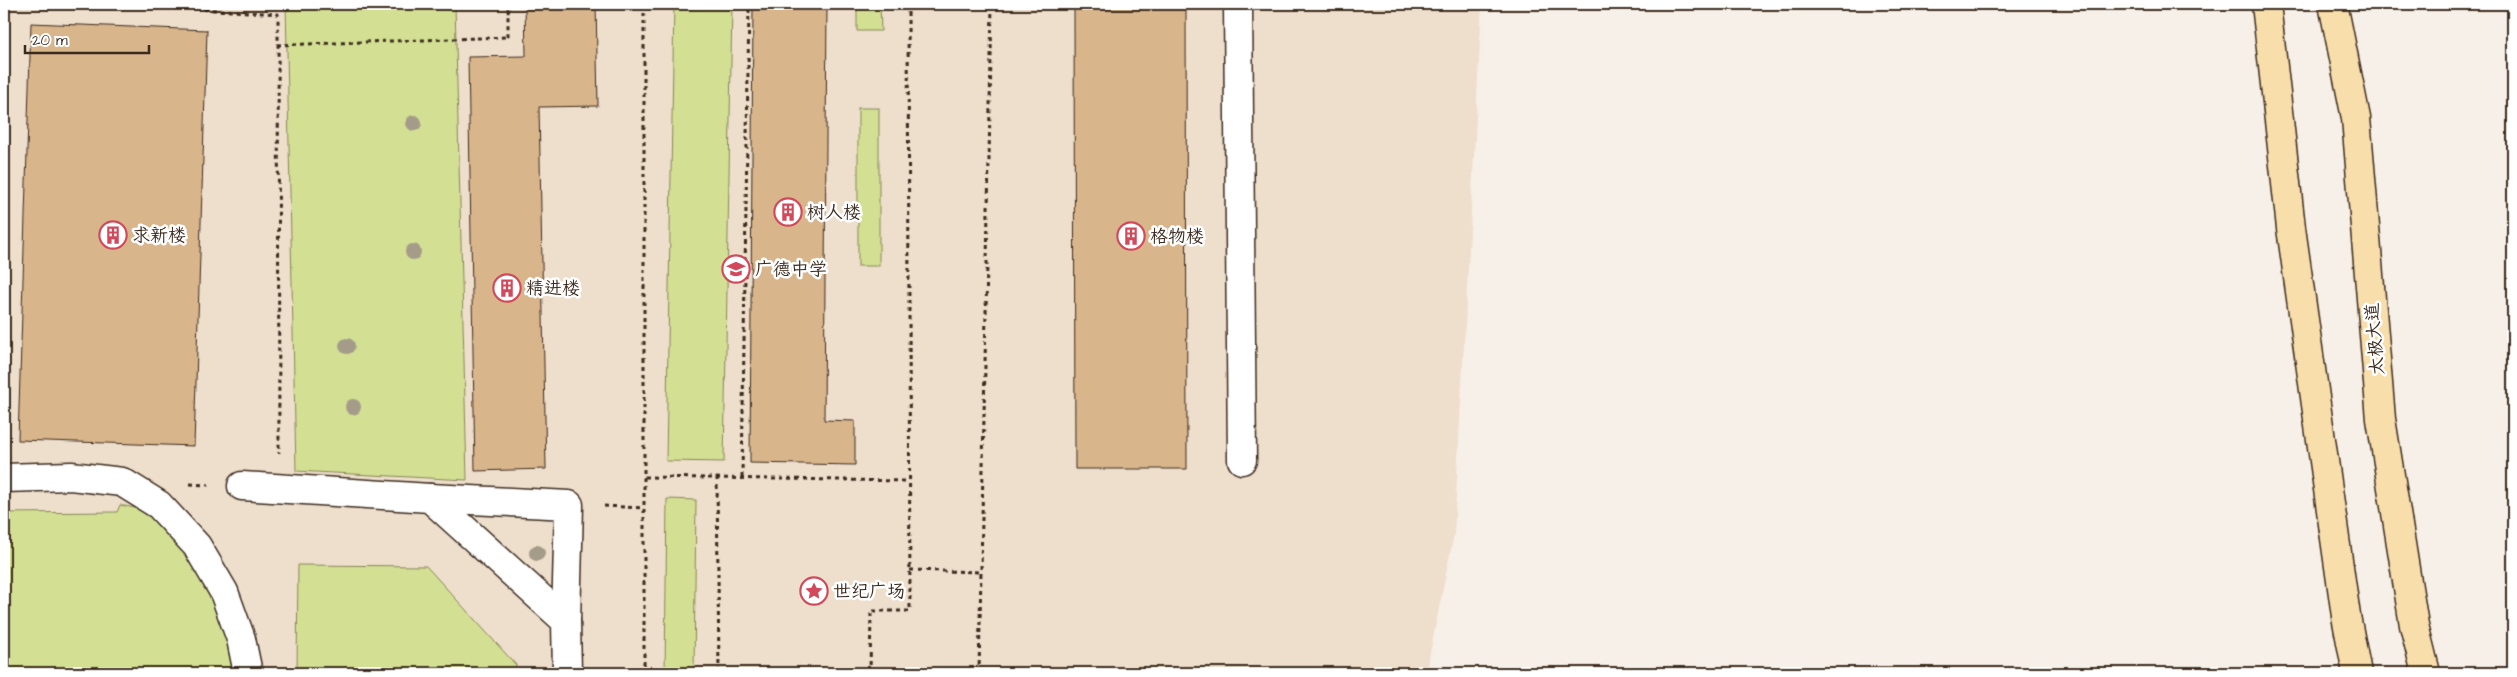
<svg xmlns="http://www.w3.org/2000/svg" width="2517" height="677" font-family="'Architects Daughter','LXGW WenKai TC',sans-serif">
<rect width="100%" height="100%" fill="#f7f0e8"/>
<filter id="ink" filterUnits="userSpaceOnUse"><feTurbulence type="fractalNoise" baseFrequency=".02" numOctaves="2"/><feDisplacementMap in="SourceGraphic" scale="10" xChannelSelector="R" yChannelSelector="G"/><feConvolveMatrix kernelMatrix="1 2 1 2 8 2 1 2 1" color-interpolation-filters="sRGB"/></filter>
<g filter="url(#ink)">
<!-- built -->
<path fill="#eedecc" d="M 4,4 L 1482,4 L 1454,534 L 1426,673 L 4,673 Z"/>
<!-- green -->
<g fill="#d3e093" stroke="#878558">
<path d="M 286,4 L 455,4 L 467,480 L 296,471 Z"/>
<path d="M 674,4 L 732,4 L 724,462 L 666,461 Z"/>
<path d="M 857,4 L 880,4 L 881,31 L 857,31 Z"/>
<rect x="858" y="108" width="21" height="158"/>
<path d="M 667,499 L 696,500 L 694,673 L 665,673 Z"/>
<path d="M 120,505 L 150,511 L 182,543 L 208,583 L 242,673 L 4,673 L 4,513 L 117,512 Z"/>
<path d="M 298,565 L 426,566 L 516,665 L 516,673 L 297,673 Z"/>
</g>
<!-- building -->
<g fill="#d9b58b" stroke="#3b2a1e">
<path d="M 525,4 L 596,4 L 598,106 L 539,107 L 546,469 L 475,471 L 468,57 L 526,56 Z"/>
<path d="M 753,4 L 827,4 L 824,420 L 855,421 L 855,465 L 750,463 Z"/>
<path d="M 1074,4 L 1186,4 L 1187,469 L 1075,469 Z"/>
<path d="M 31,23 L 207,30 L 194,446 L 18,440 Z"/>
</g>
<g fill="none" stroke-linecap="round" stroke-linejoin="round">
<!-- minor casing -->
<g stroke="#3b2a1e" stroke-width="31">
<g id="minor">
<path d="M 1238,4 L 1242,460"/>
<path d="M 4,478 L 71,476 L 122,482 L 159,505 L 197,546 L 224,592 L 241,639 L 248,673"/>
<path d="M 242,486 L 430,498 L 566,621 L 567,673"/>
<path d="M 430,498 L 569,505 L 566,621"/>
</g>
</g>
<!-- major casing -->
<g stroke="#3b2a1e" stroke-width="31">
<g id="major">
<path d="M 2266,4 L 2291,228 L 2346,616 L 2357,673"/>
<path d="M 2333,4 L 2356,118 L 2381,419 L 2414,625 L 2426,673"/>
</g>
</g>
<!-- path -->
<g stroke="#3b2a1e" stroke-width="3" stroke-dasharray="4 4" stroke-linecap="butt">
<path d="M 156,6 L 278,14 L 279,453"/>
<path d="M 277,45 L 508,37 L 508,4"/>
<path d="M 644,477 L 908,481"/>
<path d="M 717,477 L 719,673"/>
<path d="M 742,477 L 749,4"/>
<path d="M 190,484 L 209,485"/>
<path d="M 604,506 L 644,508"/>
<path d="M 910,570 L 981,572"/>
<path d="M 644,673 L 644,4"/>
<path d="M 870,673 L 871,611 L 910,611 L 908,4"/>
<path d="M 979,673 L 992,4"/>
</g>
<!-- minor -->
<use href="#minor" stroke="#fff" stroke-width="28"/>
<!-- major -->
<use href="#major" stroke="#f8deab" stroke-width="28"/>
</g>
<!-- trees -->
<g fill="#a49c89">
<circle cx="414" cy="123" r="8"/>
<circle cx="413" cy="252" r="8"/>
<circle cx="347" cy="346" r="8"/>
<circle cx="353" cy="407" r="8"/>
<circle cx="537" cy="553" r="8"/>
</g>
</g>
<!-- icons -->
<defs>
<g id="building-ring" transform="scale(1.4375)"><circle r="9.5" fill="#fff" stroke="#d1495b" stroke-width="1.5"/><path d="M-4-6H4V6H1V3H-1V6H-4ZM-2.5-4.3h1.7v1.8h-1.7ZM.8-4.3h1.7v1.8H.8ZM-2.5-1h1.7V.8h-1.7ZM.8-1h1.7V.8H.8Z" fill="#d1495b"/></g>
<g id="school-ring" transform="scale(1.4375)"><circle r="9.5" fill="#fff" stroke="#d1495b" stroke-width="1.5"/><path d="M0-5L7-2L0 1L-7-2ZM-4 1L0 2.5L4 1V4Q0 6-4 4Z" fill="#d1495b"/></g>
<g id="sight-ring" transform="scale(1.4375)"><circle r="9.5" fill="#fff" stroke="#d1495b" stroke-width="1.5"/><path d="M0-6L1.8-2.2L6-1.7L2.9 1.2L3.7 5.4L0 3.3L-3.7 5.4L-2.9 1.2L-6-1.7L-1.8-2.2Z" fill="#d1495b"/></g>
</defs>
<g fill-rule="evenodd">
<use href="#building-ring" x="788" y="212"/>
<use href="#building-ring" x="113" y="235"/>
<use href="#building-ring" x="1131" y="236"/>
<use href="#school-ring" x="736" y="269"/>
<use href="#building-ring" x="507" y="288"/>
<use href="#sight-ring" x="814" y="591"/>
</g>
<g text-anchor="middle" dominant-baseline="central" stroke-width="5" stroke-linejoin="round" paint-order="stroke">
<!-- poi labels -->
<g font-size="18" fill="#3b2a1e" stroke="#fff" text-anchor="start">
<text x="807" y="212">树人楼</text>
<text x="132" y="235">求新楼</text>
<text x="1150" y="236">格物楼</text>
<text x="755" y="269">广德中学</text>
<text x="526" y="288">精进楼</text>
<text x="833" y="591">世纪广场</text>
</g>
<!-- street labels -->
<g font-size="18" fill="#3b2a1e" stroke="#fff">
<text transform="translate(2375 339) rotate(-95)">太极大道</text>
</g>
</g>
<!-- margin -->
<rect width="2517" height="677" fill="none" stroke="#fff" stroke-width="20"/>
<rect x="10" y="10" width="2497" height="657" fill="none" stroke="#3b2a1e" stroke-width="2" filter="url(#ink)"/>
<!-- scale -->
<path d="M25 45v8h124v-8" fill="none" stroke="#3b2a1e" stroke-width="2.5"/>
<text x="32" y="45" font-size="15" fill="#3b2a1e" stroke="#ffffff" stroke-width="4" paint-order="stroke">20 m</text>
</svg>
